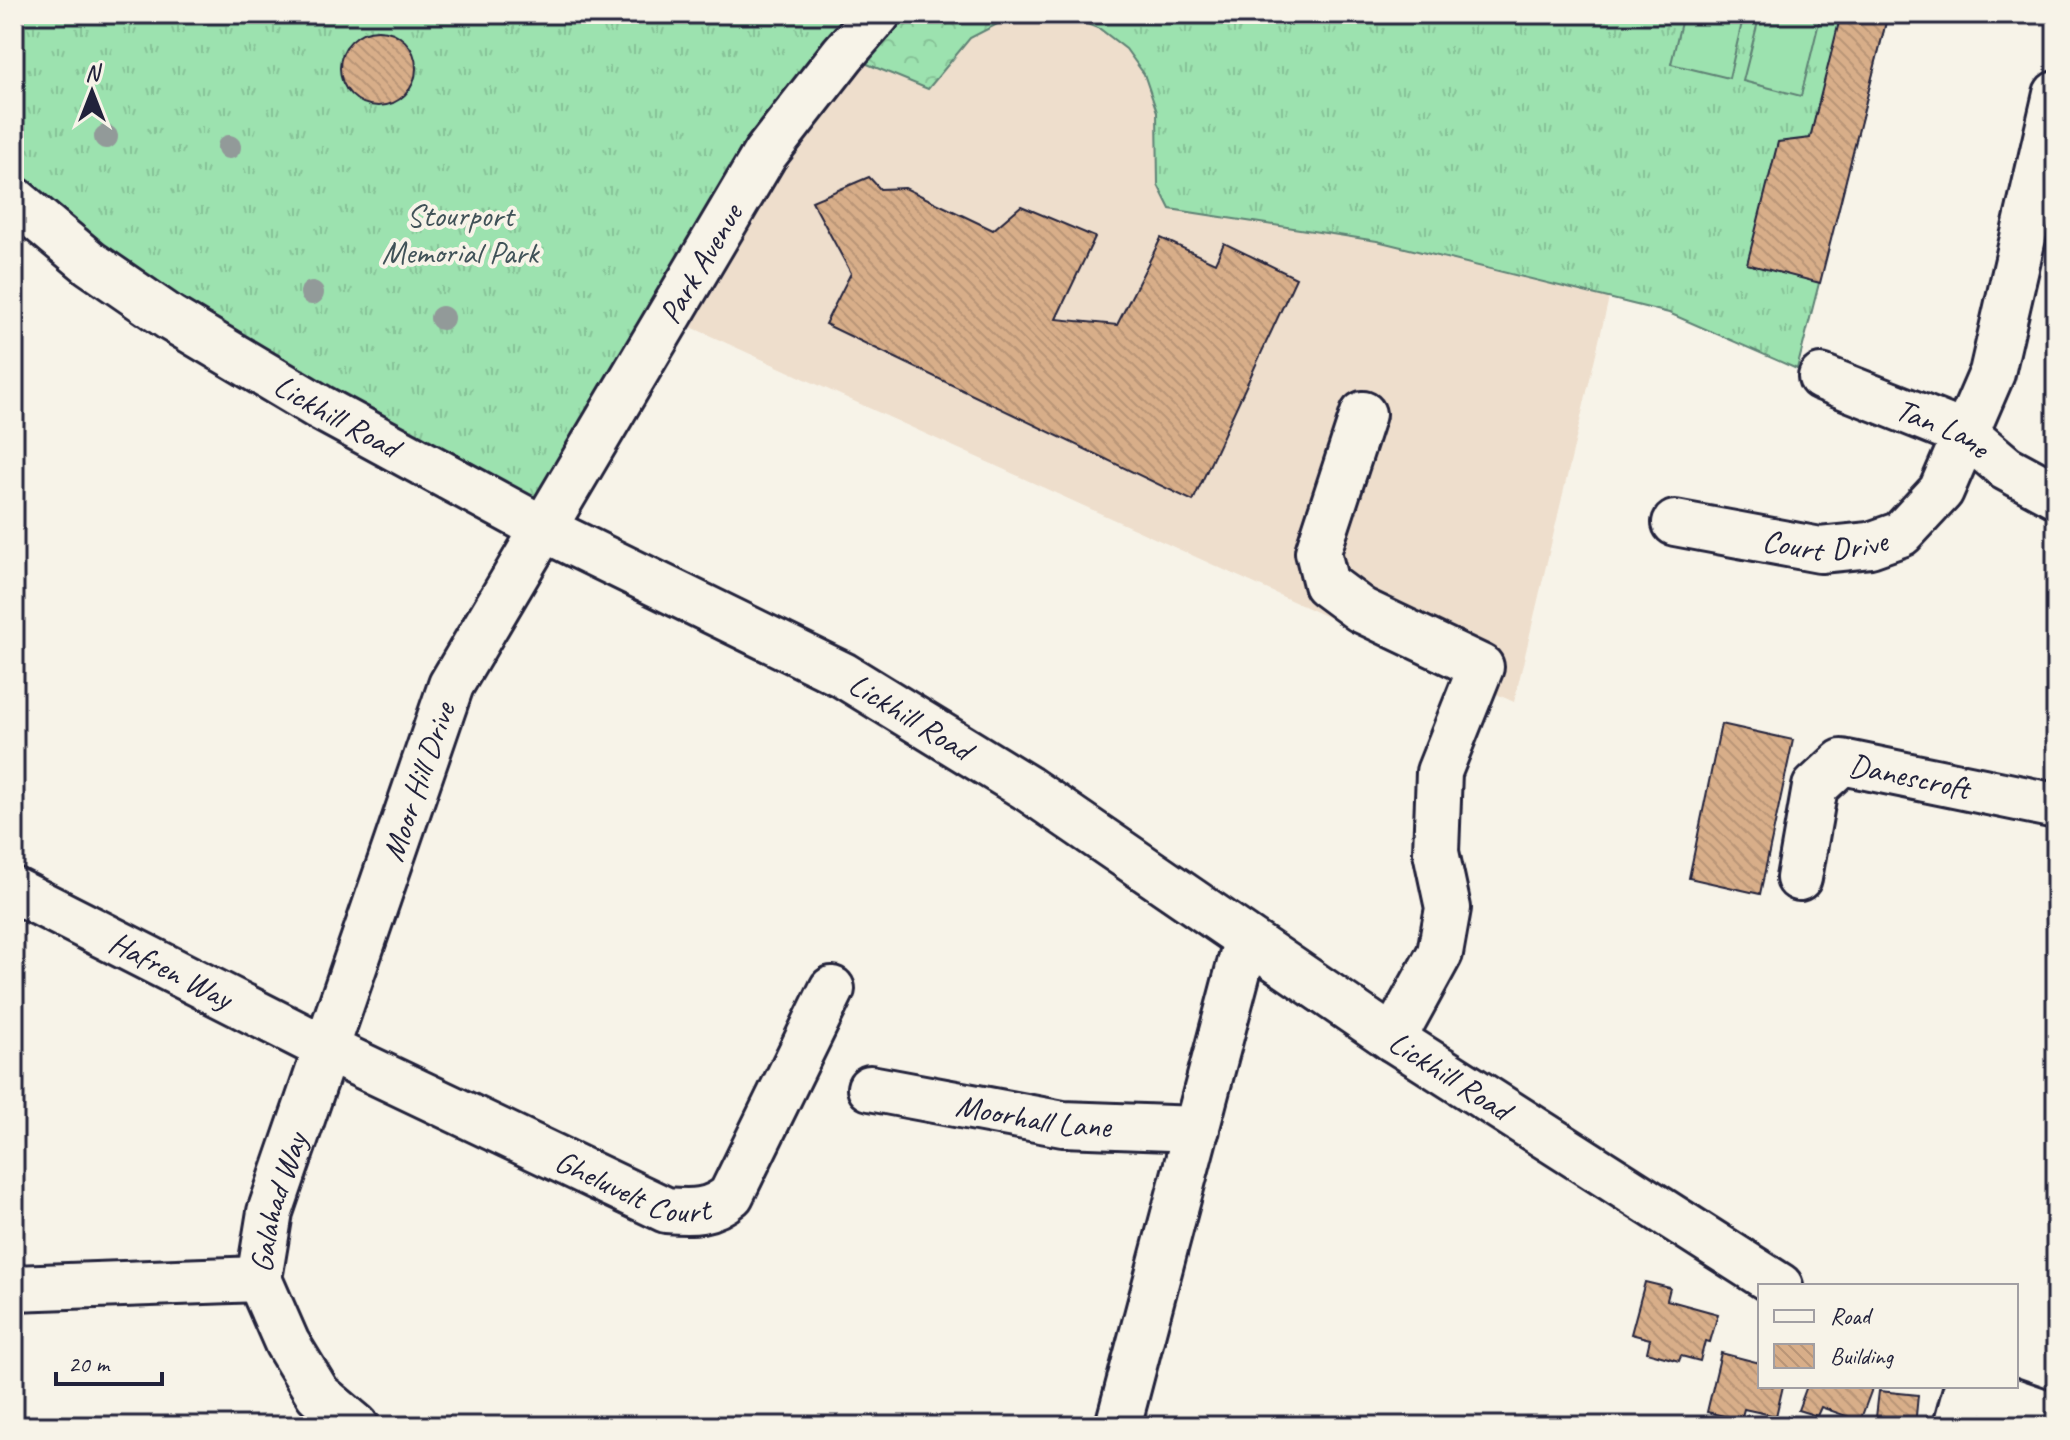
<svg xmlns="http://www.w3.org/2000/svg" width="2070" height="1440" font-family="Caveat,sans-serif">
<defs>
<pattern id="grass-tufts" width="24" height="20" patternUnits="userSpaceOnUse" patternTransform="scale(2)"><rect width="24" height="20" fill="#9ce2af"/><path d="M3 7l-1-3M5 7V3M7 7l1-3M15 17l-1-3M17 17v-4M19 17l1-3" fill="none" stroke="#86c297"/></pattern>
<pattern id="forest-crowns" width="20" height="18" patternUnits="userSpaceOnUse" patternTransform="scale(2)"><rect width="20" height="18" fill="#9ce2af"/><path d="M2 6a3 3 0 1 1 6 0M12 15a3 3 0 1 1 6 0" fill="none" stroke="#86c297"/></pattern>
<pattern id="building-back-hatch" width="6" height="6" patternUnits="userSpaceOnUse" patternTransform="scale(2)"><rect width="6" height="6" fill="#d8ae89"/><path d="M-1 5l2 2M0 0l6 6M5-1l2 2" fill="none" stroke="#b99577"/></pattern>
</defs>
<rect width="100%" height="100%" fill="#f7f3e8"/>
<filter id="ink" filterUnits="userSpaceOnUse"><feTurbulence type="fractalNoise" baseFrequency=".0125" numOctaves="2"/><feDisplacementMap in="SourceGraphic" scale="16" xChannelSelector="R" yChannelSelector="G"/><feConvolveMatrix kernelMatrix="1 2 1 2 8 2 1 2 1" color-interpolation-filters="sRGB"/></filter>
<g filter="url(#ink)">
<!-- built -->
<path fill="#eedecc" d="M 1033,14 L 1069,17 L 1100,29 L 1127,49 L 1144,74 L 1157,112 L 1158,185 L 1170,209 L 1377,241 L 1609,298 L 1514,702 L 667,316 L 843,54 L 928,88 L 970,38 L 1005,20 Z"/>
<!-- grass -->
<g fill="url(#grass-tufts)" stroke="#5f8275" stroke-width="2">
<path d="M 14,14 L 878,14 L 544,529 L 14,199 Z"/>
<path d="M 1035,14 L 1888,14 L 1797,369 L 1669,313 L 1377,241 L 1170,209 L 1158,185 L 1157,112 L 1144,74 L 1126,49 L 1100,29 L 1069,17 Z"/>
</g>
<!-- forest -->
<path fill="url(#forest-crowns)" stroke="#5f8275" stroke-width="2" d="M 878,14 L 1033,14 L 1005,20 L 970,38 L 928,89 L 843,54 Z"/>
<!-- garden -->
<g fill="#9ce2af" stroke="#5f8275" stroke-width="2">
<path d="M 1683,14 L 1744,14 L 1729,78 L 1671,64 Z"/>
<path d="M 1760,14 L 1821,14 L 1801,96 L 1743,81 Z"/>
</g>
<!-- building -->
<g fill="url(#building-back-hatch)" stroke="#22223b" stroke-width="2">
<path d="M 1841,14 L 1888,14 L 1820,283 L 1747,264 L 1778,142 L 1810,138 Z"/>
<circle cx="378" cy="68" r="38"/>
<path d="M 869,177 L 880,189 L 905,188 L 993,230 L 1021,206 L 1095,237 L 1056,319 L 1117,325 L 1161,238 L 1215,263 L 1224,243 L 1296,278 L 1193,501 L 825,324 L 851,273 L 812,201 Z"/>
<path d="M 1721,724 L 1793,740 L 1760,894 L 1689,878 Z"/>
<path d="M 1645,1282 L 1670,1288 L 1667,1300 L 1718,1314 L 1710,1342 L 1705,1341 L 1700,1361 L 1681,1356 L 1679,1361 L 1647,1352 L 1650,1339 L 1631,1334 Z"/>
<path d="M 1721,1353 L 1760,1363 L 1760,1386 L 1783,1386 L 1776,1416 L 1744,1409 L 1741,1420 L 1707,1412 Z"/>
<path d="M 1807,1386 L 1873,1386 L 1860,1421 L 1821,1407 L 1817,1416 L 1798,1410 Z"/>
<path d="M 1879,1391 L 1918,1395 L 1915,1426 L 1875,1426 Z"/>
</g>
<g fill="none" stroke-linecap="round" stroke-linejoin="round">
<!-- minor casing -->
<g stroke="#22223b" stroke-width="50">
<g id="minor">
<path id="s1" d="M 14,199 L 90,263 L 170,318 L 319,407 L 544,529 L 843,675 L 1027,788 L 1393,1039 L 1780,1286"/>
<path id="s2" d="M 1821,377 L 1967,435 L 2006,468 L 2056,495"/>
<path d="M 1363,414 L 1318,552 L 1326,584 L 1361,610 L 1481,667 L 1439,772 L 1436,852 L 1448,908 L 1440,953 L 1393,1039"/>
<path id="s3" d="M 1675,523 L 1820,550 L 1870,545 L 1901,534 L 1941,491 L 1992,373 L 2056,94"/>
<path id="s4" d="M 1799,878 L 1815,787 L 1842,762 L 2056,806"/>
<path id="s5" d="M 14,890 L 327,1049 L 666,1210 C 692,1212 711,1213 731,1195 L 832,989"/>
<path id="s6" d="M 870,1088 L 1063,1124 L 1197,1129"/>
<path d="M 14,1288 L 259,1279"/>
<path d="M 1970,1386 L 2056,1416"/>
<path id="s7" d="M 356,1426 L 318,1394 L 287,1343 L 259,1279 L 270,1212 L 451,685 L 765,154 L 843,54 L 878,14"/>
<path d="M 1118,1426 L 1246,941"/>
<path d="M 1956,1426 L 1967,1386"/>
</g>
</g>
<!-- minor -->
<use href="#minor" stroke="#f7f3e8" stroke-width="44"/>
</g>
<!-- trees -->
<g fill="#929a99">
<circle cx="106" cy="137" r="12"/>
<circle cx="229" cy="147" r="12"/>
<circle cx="312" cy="293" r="12"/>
<circle cx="442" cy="318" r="12"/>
</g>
</g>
<g text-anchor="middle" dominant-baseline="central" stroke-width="8" stroke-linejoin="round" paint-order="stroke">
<!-- park labels -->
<g font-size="32" fill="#405258" stroke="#f7f3e8">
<text x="460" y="215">Stourport<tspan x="460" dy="37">Memorial Park</tspan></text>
</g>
<!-- street labels -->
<g font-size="32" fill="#22223b" stroke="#f7f3e8">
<text stroke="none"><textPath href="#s7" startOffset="1294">Park Avenue</textPath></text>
<text stroke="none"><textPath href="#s1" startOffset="390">Lickhill Road</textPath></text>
<text stroke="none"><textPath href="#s2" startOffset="132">Tan Lane</textPath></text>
<text stroke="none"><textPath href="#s3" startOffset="152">Court Drive</textPath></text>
<text stroke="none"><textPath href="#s1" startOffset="1038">Lickhill Road</textPath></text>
<text stroke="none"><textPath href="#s4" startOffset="198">Danescroft</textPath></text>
<text stroke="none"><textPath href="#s7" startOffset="702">Moor Hill Drive</textPath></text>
<text stroke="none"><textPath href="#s5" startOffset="176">Hafren Way</textPath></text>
<text stroke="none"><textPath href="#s1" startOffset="1686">Lickhill Road</textPath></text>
<text stroke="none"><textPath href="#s6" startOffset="166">Moorhall Lane</textPath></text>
<text stroke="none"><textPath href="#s5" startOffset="688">Gheluvelt Court</textPath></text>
<text stroke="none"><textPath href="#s7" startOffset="258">Galahad Way</textPath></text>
</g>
</g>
<!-- margin -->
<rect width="2070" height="1440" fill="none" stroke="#f7f3e8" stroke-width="48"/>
<rect x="24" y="24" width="2022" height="1392" fill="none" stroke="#22223b" stroke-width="3" filter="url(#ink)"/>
<!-- legend -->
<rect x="1758" y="1284" width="260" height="104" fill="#f7f3e8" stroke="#a29fa3" stroke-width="2"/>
<rect x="1774" y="1310" width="40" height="12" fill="#f7f3e8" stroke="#a29fa3" stroke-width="2"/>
<text x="1830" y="1324" font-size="24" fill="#22223b">Road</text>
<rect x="1774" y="1344" width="40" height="24" fill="url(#building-back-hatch)" stroke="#a29fa3" stroke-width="2"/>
<text x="1830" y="1364" font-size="24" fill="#22223b">Building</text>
<!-- north arrow -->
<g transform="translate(92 92)" stroke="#f7f3e8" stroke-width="6" paint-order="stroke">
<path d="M0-6L14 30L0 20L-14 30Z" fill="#22223b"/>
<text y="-12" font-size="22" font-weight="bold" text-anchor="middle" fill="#22223b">N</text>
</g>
<!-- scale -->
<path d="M56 1372v12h106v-12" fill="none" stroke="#22223b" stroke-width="4"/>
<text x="68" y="1372" font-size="24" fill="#22223b" stroke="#f7f3e8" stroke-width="6" paint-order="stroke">20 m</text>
</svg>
